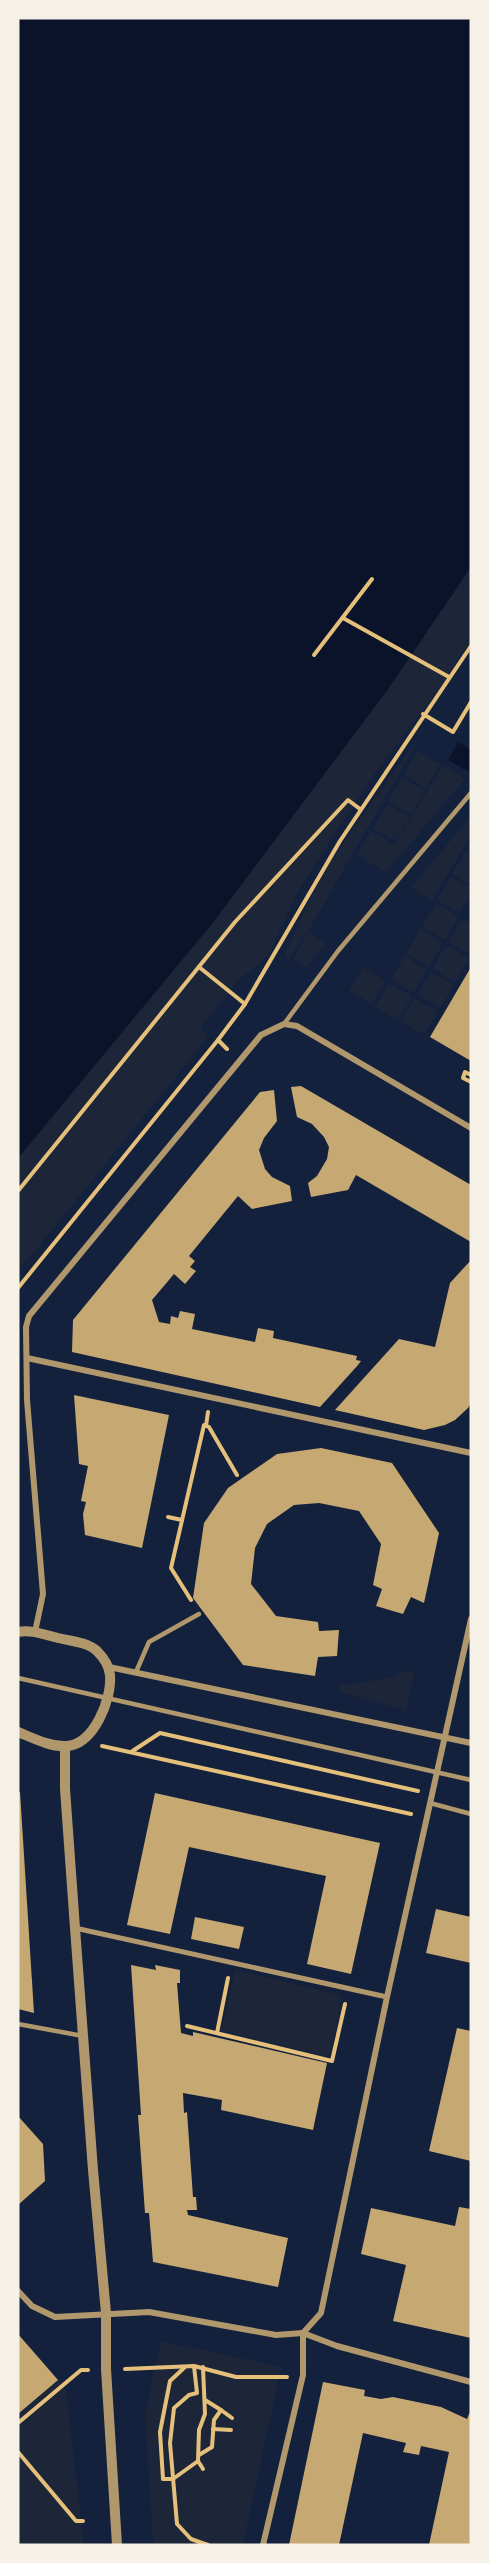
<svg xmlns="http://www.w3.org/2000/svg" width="489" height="2563" font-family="'Titillium Web',sans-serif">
<rect width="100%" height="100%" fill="#14213d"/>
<!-- green -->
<g fill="#1d2539">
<path d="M 471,567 L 471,642 L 457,660 L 449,677 L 377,770 L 330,841 L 296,895 L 269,955 L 238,981 L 200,1029 L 208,1037 L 31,1256 L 18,1268 L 18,1158 L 211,925 L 388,689 Z"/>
<path d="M 413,745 L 415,746 L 308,931 L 289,959 L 284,956 L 312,895 L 334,856 Z"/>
<path d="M 417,751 L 440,764 L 426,788 L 404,774 Z"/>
<path d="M 443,765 L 465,779 L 386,872 L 357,855 L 371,831 L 395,845 Z"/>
<path d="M 402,778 L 425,791 L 411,815 L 388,801 Z"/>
<path d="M 387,804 L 410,818 L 396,841 L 373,828 Z"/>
<path d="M 471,816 L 471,834 L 432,901 L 411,888 Z"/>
<path d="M 466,851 L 471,853 L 471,885 L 452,874 Z"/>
<path d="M 451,877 L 471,888 L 471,894 L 460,913 L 437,900 Z"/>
<path d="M 436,903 L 459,917 L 445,940 L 422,927 Z"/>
<path d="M 462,919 L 471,924 L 471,955 L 448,942 Z"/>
<path d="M 420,929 L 443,943 L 429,967 L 406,953 Z"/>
<path d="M 308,933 L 327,943 L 306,967 L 293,959 Z"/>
<path d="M 446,945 L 469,958 L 455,982 L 433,969 Z"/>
<path d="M 405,956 L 427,970 L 414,993 L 391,980 Z"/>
<path d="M 363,967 L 385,981 L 372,1004 L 349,991 Z"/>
<path d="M 431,972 L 454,985 L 440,1008 L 417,995 Z"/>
<path d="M 389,983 L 412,997 L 398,1020 L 375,1007 Z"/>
<path d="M 415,998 L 438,1011 L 424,1035 L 401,1021 Z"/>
<path d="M 401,1671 L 414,1672 L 406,1710 L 341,1693 L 339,1686 L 394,1677 Z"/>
<path d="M 235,1970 L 342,1995 L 330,2057 L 221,2031 Z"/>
<path d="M 161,2341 L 281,2367 L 243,2545 L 153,2545 L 145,2414 Z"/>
<path d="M 58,2380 L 66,2391 L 84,2545 L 18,2545 L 18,2414 Z"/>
</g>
<!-- water -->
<g fill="#0b132b">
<path d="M 18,18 L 471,18 L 471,567 L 388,689 L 211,925 L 18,1158 Z"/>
<path d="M 458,742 L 471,750 L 471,773 L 448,760 Z"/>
</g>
<!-- building -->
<g fill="#c6a872">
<path d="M 471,967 L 471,1061 L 430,1037 Z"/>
<path d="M 301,1086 L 471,1185 L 471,1242 L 356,1175 L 348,1190 L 311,1197 L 308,1183 L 317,1176 L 327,1159 L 329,1147 L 324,1137 L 312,1124 L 297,1117 L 291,1087 Z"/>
<path d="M 274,1090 L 277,1121 L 264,1138 L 259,1150 L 265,1169 L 272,1177 L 290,1186 L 292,1201 L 252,1209 L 238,1196 L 189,1256 L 195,1261 L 190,1267 L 196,1271 L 185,1284 L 174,1274 L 152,1300 L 159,1322 L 170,1324 L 171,1316 L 178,1318 L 180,1311 L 195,1314 L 192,1329 L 255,1342 L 258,1328 L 274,1331 L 273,1338 L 357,1356 L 356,1360 L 361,1361 L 358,1365 L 320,1407 L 72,1352 L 73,1320 L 260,1092 Z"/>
<path d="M 471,1260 L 471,1403 L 468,1408 L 455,1420 L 445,1425 L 424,1430 L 335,1410 L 399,1339 L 435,1347 L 450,1283 Z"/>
<path d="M 74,1395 L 169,1415 L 142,1548 L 85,1535 L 83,1514 L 86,1502 L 81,1501 L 88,1466 L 79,1464 Z"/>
<path d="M 321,1448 L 392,1463 L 439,1533 L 424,1603 L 411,1597 L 403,1614 L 376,1606 L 382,1589 L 373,1585 L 381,1544 L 359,1511 L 319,1503 L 294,1505 L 267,1524 L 255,1548 L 251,1584 L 276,1616 L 318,1622 L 319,1631 L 339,1630 L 337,1656 L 318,1657 L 315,1676 L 243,1665 L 193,1598 L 204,1523 L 228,1488 L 277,1454 Z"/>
<path d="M 18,1792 L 20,1792 L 34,2013 L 18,2009 Z"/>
<path d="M 155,1793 L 380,1843 L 351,1974 L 307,1964 L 326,1876 L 189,1847 L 170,1934 L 127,1925 Z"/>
<path d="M 436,1909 L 471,1917 L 471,1963 L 426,1953 Z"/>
<path d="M 195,1917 L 244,1927 L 239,1949 L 191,1939 Z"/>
<path d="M 131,1965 L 156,1970 L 155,1965 L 180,1970 L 180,1983 L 177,1983 L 181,2033 L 193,2036 L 193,2032 L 327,2063 L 313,2130 L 221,2110 L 222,2100 L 183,2093 L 184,2113 L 187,2112 L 193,2197 L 196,2197 L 197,2210 L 187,2210 L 188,2215 L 288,2238 L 278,2287 L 153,2262 L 149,2213 L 145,2213 L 138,2115 L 141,2115 Z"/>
<path d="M 457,2028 L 471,2031 L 471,2161 L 429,2151 Z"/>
<path d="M 18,2116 L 43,2144 L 45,2181 L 18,2205 Z"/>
<path d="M 459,2207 L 471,2209 L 471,2338 L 393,2321 L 406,2265 L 361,2254 L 371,2208 L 455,2226 Z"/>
<path d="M 18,2334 L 58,2380 L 18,2414 Z"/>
<path d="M 323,2382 L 365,2390 L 364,2396 L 381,2399 L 393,2397 L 441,2407 L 467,2419 L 471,2409 L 471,2545 L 429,2545 L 449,2452 L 421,2446 L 419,2455 L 403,2452 L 406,2443 L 363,2433 L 339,2545 L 289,2545 Z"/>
</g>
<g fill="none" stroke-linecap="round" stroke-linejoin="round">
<!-- path -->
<g stroke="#e5c07b" stroke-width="4">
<path d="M 343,618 L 449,677"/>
<path d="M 314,655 L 372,579"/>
<path d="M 423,714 L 453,732 L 471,702"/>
<path d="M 199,967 L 245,1004"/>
<path d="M 227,1049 L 218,1040 L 245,1004 L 340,841 L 471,646"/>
<path d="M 471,1075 L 465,1072 L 463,1078 L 471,1082"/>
<path d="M 18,1191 L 235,922 L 348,800 L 360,809"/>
<path d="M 18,1288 L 218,1040"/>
<path d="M 206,1426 L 208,1412"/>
<path d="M 168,1517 L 182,1520"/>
<path d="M 191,1600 L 171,1568 L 204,1425 L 209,1427 L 237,1475"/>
<path d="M 102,1746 L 411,1814"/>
<path d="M 131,1752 L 160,1733 L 418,1791"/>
<path d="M 187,2026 L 332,2061 L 345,2004"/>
<path d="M 217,2033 L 228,1978"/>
<path d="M 194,2366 L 197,2393 L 189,2395 L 174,2408 L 170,2443 L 177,2524 L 191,2539 L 208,2545"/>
<path d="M 185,2367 L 170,2381 L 160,2432 L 163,2479 L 173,2479 L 198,2461"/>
<path d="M 203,2367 L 205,2414 L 199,2430 L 198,2461 L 203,2469"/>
<path d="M 125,2369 L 194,2366 L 236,2377 L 287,2377"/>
<path d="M 221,2410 L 232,2418"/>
<path d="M 18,2423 L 81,2370 L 88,2370"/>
<path d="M 213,2429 L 231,2430"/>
<path d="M 18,2452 L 76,2521 L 83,2521"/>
<path d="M 199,2455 L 212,2447 L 214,2420 L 221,2410 L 205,2400"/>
</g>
<!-- service -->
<g stroke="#b1986c" stroke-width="4.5">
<path d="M 284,1024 L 338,951 L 471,793"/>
<path d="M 136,1672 L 149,1642 L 199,1614"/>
<path d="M 18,1678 L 471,1780"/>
<path d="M 430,1803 L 471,1814"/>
<path d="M 18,2024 L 83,2036"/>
</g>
<!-- pedestrian -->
<path stroke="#b1986c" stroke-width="5" d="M 75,1928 L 387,1997"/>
<!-- minor -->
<g stroke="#b1986c" stroke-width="6">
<path d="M 27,1358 L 471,1453"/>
<path d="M 35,1632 L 43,1594 L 27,1400 L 26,1327 L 29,1316 L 261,1035 L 284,1024 L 297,1026 L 471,1128"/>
<path d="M 109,1667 L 471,1743"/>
<path d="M 18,2291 L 32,2306 L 55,2317 L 149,2312 L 276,2335 L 303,2333 L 337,2346 L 471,2382"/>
<path d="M 303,2333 L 321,2313 L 387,1997 L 471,1619"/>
<path d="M 263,2545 L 303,2375 L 303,2333"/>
</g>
<!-- tertiary -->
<g stroke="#b1986c" stroke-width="10">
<path d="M 18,1632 C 31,1629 45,1635 58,1638 C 71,1641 87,1642 97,1651 C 103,1657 109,1666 110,1675 C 112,1699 94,1745 66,1746 C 50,1747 33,1738 18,1732"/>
<path d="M 65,1746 L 65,1789 L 75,1928 L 93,2170 L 106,2313 L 106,2369 L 117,2545"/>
</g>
</g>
<!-- border -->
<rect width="489" height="2563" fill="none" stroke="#f6f1e7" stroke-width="39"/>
</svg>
